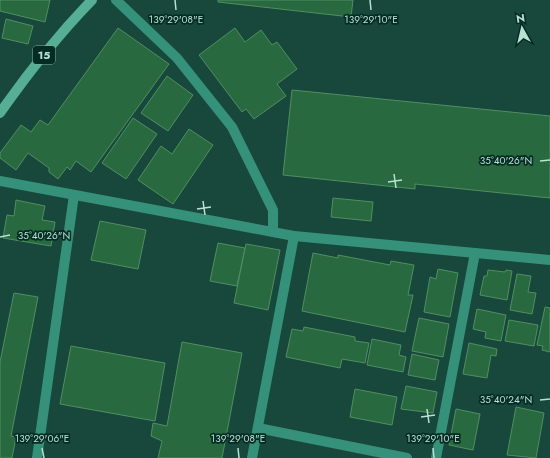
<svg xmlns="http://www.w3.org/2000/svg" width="550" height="458" font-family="Jost,sans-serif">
<rect width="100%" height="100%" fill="#18483b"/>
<!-- building -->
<g fill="#28693f" stroke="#4f8f63">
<path d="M 0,0 L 50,0 L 45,22 L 0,11 Z"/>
<path d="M 218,0 L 353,0 L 351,17 L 218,2 Z"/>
<path d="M 6,19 L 33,26 L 28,44 L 2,38 Z"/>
<path d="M 118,28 L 169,64 L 91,172 L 76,161 L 70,170 L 67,167 L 58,179 L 49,172 L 49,168 L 28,153 L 16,170 L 0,158 L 0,153 L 21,125 L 31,132 L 40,120 L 48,125 Z"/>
<path d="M 235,28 L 245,42 L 261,30 L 272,45 L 277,42 L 297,69 L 277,84 L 286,96 L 254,119 L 246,109 L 242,112 L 199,55 Z"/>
<path d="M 167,76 L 193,95 L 168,131 L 141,113 Z"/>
<path d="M 292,90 L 550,116 L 550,198 L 415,184 L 415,189 L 283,175 Z"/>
<path d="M 133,118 L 157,134 L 126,179 L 102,163 Z"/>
<path d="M 189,129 L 213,145 L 173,204 L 138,180 L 161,146 L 172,154 Z"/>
<path d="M 333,198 L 373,202 L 371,221 L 331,217 Z"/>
<path d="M 16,200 L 45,206 L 42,220 L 55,222 L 51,246 L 3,238 L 7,215 L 14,216 Z"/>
<path d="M 100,221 L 146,230 L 138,269 L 91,260 Z"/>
<path d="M 218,243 L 245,248 L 237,286 L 210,281 Z"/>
<path d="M 246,244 L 280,250 L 268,310 L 234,303 Z"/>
<path d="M 313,253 L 338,258 L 338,255 L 390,265 L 391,261 L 414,265 L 408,295 L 413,295 L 405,332 L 302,311 Z"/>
<path d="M 438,269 L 458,273 L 450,317 L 424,312 L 430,277 L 436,279 Z"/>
<path d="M 488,270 L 505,272 L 506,270 L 512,271 L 507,300 L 480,295 L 484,276 L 487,276 Z"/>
<path d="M 517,274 L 531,276 L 528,292 L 536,293 L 532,314 L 510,310 Z"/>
<path d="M 14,293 L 38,297 L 11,436 L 16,437 L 12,458 L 0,458 L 0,362 Z"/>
<path d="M 545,307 L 550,308 L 550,352 L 542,350 L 543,346 L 537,345 Z"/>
<path d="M 477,309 L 506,315 L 501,341 L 485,338 L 486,332 L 473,329 Z"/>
<path d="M 419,318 L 449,324 L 443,357 L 412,351 Z"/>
<path d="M 509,320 L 538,325 L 534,346 L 505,341 Z"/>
<path d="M 304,327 L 355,337 L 355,341 L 369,343 L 365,363 L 342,359 L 340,368 L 286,357 L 292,329 L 303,331 Z"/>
<path d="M 372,339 L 401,345 L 399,355 L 406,357 L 403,372 L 367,365 Z"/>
<path d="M 182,342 L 242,353 L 222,458 L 158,458 L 162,441 L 151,436 L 153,423 L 167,426 Z"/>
<path d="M 469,343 L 497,349 L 496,356 L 491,355 L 487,378 L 463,374 Z"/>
<path d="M 71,346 L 165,363 L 155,421 L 60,404 Z"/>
<path d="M 412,354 L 439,360 L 435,380 L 408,375 Z"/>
<path d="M 406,386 L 437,392 L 433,413 L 401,409 Z"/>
<path d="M 355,389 L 397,397 L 392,425 L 350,417 Z"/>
<path d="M 516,407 L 544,413 L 536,458 L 507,455 Z"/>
<path d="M 456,409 L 480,414 L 473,450 L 449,445 Z"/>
</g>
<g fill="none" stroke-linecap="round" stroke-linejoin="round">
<!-- minor -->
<g stroke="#359179" stroke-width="10">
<path d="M 116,0 L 177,58 L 232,127 L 273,210 L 273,232"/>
<path d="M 0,181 L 294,236 L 550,260"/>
<path d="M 258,428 L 407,458"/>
<path d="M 37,458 L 74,195"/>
<path d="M 252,458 L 294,236"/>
<path d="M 436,458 L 475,253"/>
</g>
<!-- major -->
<path stroke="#55ae95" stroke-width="10" d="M 0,113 C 28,73 58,35 92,0"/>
</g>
<!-- ticks -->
<path fill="none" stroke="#b7e1d3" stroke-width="1.5" d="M 175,0 L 176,10M 370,0 L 371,10M 540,161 L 550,160M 394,174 L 396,188M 388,182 L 402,180M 203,201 L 205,215M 197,209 L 211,207M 0,237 L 10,235M 540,400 L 550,399M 427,409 L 429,423M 421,417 L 435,415M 42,448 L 44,458M 238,448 L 239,458M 433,448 L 434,458"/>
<g text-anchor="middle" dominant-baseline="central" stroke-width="3.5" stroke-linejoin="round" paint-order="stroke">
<!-- shield labels -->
<rect fill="#042c23" stroke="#81ab9e" stroke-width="1" x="33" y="46" width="22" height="18" rx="3"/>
<g font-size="11" font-weight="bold" fill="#b7e1d3">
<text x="44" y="55">15</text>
</g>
</g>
<g font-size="10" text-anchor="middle" fill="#b7e1d3" stroke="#042c23" stroke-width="3.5" stroke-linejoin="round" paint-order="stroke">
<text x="176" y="23">139°29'08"E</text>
<text x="371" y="23">139°29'10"E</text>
<text x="506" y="164">35°40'26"N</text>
<text x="44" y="239">35°40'26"N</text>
<text x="506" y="403">35°40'24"N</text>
<text x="42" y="442">139°29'06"E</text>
<text x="238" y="442">139°29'08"E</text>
<text x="433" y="442">139°29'10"E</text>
</g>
<!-- north arrow -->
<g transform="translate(522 28) rotate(352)" stroke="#042c23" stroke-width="3" paint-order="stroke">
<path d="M0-3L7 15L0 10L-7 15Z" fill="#b7e1d3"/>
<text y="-6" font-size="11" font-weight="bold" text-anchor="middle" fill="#b7e1d3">N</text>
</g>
</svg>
